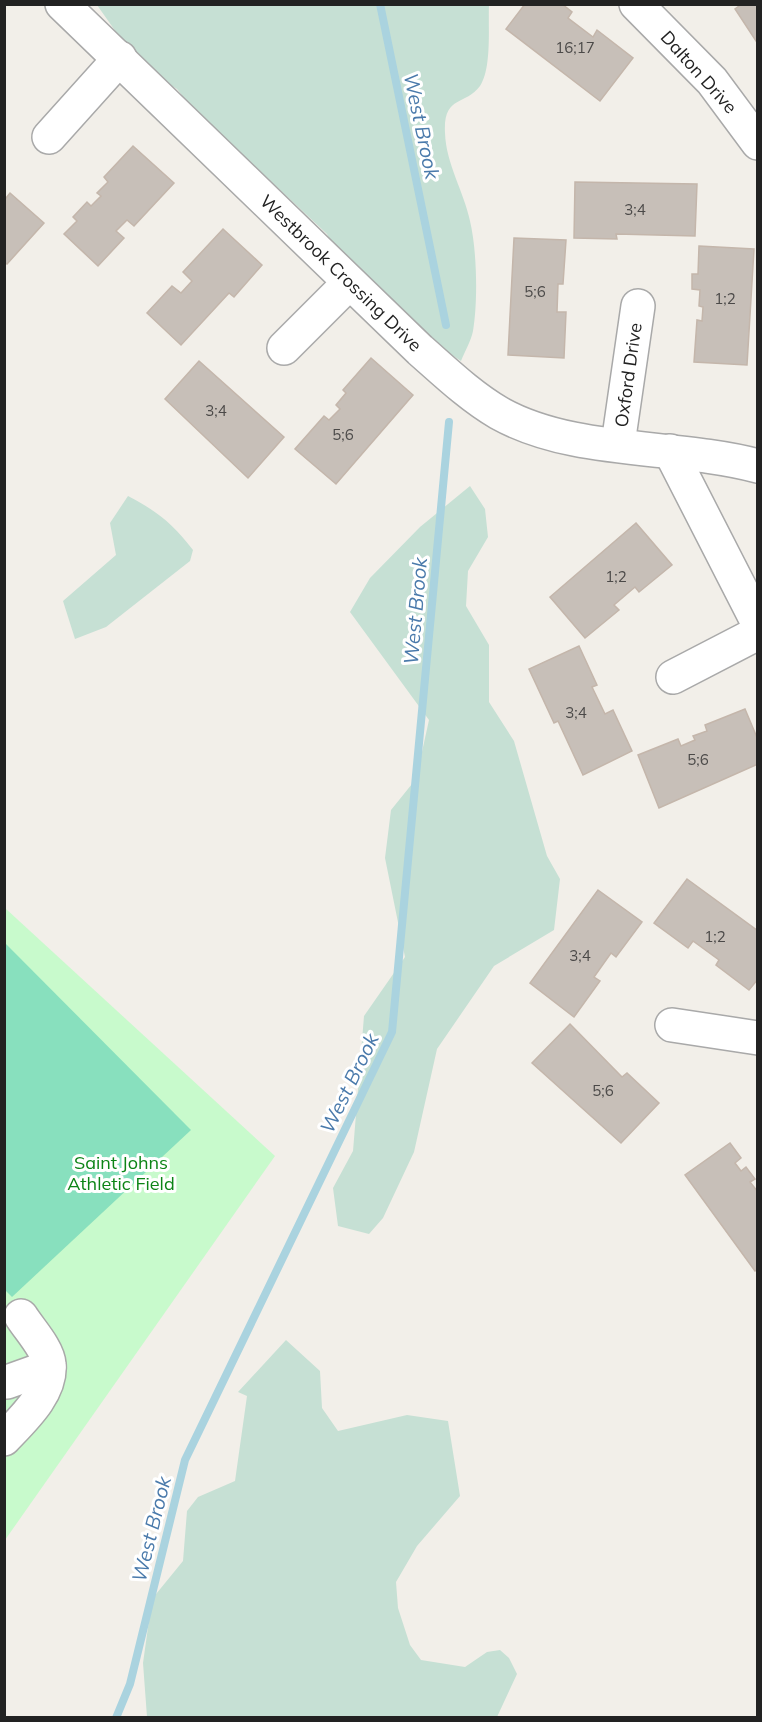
<svg xmlns="http://www.w3.org/2000/svg" width="762" height="1722" font-family="Mulish,sans-serif">
<rect width="100%" height="100%" fill="#f2efe9"/>
<!-- wetland -->
<g fill="#c6e0d4">
<path d="M 97,5 L 489,5 C 488,25 492,69 480,86 C 465,106 443,95 445,133 C 446,164 464,192 470,221 C 477,250 478,302 473,331 C 471,341 465,351 461,361 L 378,306 L 345,272 L 327,234 L 262,173 L 229,155 L 177,89 L 140,66 Z"/>
<path d="M 470,486 L 485,509 L 488,537 L 468,571 L 466,606 L 489,645 L 489,702 L 514,741 L 547,856 L 560,879 L 554,930 L 494,966 L 437,1049 L 414,1152 L 383,1218 L 369,1234 L 338,1226 L 333,1188 L 353,1151 L 364,1016 L 405,957 L 385,858 L 391,810 L 416,779 L 429,720 L 350,612 L 370,578 L 420,527 Z"/>
<path d="M 128,496 C 157,511 173,524 193,550 L 190,561 L 106,627 L 75,639 L 63,601 L 116,555 L 110,523 Z"/>
<path d="M 286,1340 L 320,1371 L 322,1408 L 338,1431 L 407,1415 L 448,1421 L 460,1496 L 417,1546 L 396,1582 L 398,1608 L 410,1645 L 421,1660 L 465,1667 L 487,1652 L 500,1650 L 509,1658 L 517,1674 L 497,1717 L 147,1717 L 143,1663 L 152,1599 L 183,1561 L 187,1511 L 198,1497 L 235,1481 L 247,1396 L 238,1392 Z"/>
</g>
<!-- park -->
<path fill="#c8facc" d="M 5,908 L 275,1156 L 5,1540 Z"/>
<!-- pitch -->
<path fill="#88e0be" d="M 5,943 L 191,1130 L 12,1297 L 4,1289 Z"/>
<g fill="none" stroke-linecap="round" stroke-linejoin="round">
<!-- stream -->
<g stroke="#aad3df" stroke-width="8">
<path d="M 380,4 L 446,325"/>
<path d="M 116,1718 L 130,1684 L 185,1460 L 392,1032 L 449,422"/>
</g>
</g>
<!-- building -->
<g fill="#c7bfb8" stroke="#c4b6ab" stroke-width="1.5">
<path d="M 525,4 L 562,4 L 572,12 L 568,18 L 593,37 L 597,30 L 633,58 L 600,101 L 506,29 Z"/>
<path d="M 742,4 L 758,4 L 758,44 L 735,9 Z"/>
<path d="M 133,146 L 174,183 L 134,226 L 127,220 L 116,231 L 124,238 L 98,266 L 64,234 L 77,221 L 73,217 L 87,202 L 91,206 L 101,196 L 97,193 L 108,182 L 104,177 Z"/>
<path d="M 575,182 L 697,184 L 695,236 L 616,234 L 617,239 L 574,238 Z"/>
<path d="M 10,193 L 44,223 L 7,264 L 4,262 L 4,197 L 6,198 Z"/>
<path d="M 223,229 L 262,265 L 234,297 L 229,293 L 181,345 L 147,313 L 172,286 L 181,293 L 192,281 L 183,272 Z"/>
<path d="M 514,238 L 566,240 L 563,284 L 558,284 L 557,312 L 566,312 L 564,358 L 508,355 Z"/>
<path d="M 699,246 L 754,249 L 747,365 L 694,362 L 697,320 L 702,321 L 703,307 L 699,306 L 700,290 L 692,289 L 692,274 L 698,274 Z"/>
<path d="M 371,358 L 413,395 L 336,484 L 295,449 L 324,416 L 329,420 L 340,409 L 336,405 L 346,393 L 343,390 Z"/>
<path d="M 199,361 L 284,437 L 248,478 L 165,399 Z"/>
<path d="M 636,523 L 672,565 L 639,592 L 635,587 L 614,605 L 619,610 L 585,638 L 550,597 Z"/>
<path d="M 579,646 L 597,685 L 592,687 L 605,714 L 613,710 L 632,751 L 583,775 L 558,721 L 554,723 L 529,669 Z"/>
<path d="M 745,709 L 758,740 L 758,764 L 659,808 L 638,755 L 678,739 L 681,746 L 695,740 L 693,736 L 707,731 L 705,725 Z"/>
<path d="M 687,879 L 758,931 L 758,979 L 749,990 L 716,965 L 719,960 L 693,941 L 688,948 L 654,923 Z"/>
<path d="M 598,890 L 642,922 L 616,957 L 611,953 L 594,977 L 600,981 L 574,1017 L 530,983 Z"/>
<path d="M 570,1024 L 622,1077 L 627,1073 L 659,1103 L 621,1143 L 532,1063 Z"/>
<path d="M 730,1143 L 741,1158 L 735,1163 L 741,1171 L 746,1167 L 755,1179 L 750,1182 L 758,1192 L 758,1269 L 755,1271 L 685,1175 Z"/>
</g>
<g fill="none" stroke-linecap="round" stroke-linejoin="round">
<!-- minor casing -->
<g stroke="#a9a9a9" stroke-width="36">
<g id="minor">
<path d="M 62,4 L 420,350 C 445,372 470,396 499,413 C 574,455 676,444 758,466"/>
<path d="M 636,4 L 712,81 L 758,143"/>
<path d="M 49,137 L 120,58"/>
<path d="M 284,348 L 349,283"/>
<path d="M 618,444 L 638,306"/>
<path d="M 670,451 L 758,623"/>
<path d="M 673,677 L 758,633"/>
<path d="M 672,1025 L 758,1038"/>
<path d="M 7,1382 L 49,1367"/>
<path d="M 4,1439 C 22,1420 52,1393 49,1364 C 48,1349 29,1329 21,1316"/>
</g>
</g>
<!-- minor -->
<use href="#minor" stroke="#fff" stroke-width="33"/>
</g>
<g text-anchor="middle" dominant-baseline="central" stroke-width="6" stroke-linejoin="round" paint-order="stroke">
<!-- number labels -->
<g font-size="15" fill="#4b4948">
<text x="575" y="47">16;17</text>
<text x="635" y="209">3;4</text>
<text x="535" y="291">5;6</text>
<text x="725" y="298">1;2</text>
<text x="216" y="410">3;4</text>
<text x="343" y="434">5;6</text>
<text x="616" y="576">1;2</text>
<text x="576" y="712">3;4</text>
<text x="698" y="759">5;6</text>
<text x="715" y="936">1;2</text>
<text x="580" y="955">3;4</text>
<text x="603" y="1090">5;6</text>
</g>
<!-- street labels -->
<g font-size="18" fill="#222" stroke="#fff">
<text transform="translate(699 72) rotate(48)">Dalton Drive</text>
<text transform="translate(341 273) rotate(44)">Westbrook Crossing Drive</text>
<text transform="translate(628 375) rotate(-82)">Oxford Drive</text>
</g>
<!-- park labels -->
<g font-size="18" fill="#0c8416" stroke="#fff">
<text x="121" y="1162">Saint Johns<tspan x="121" dy="21">Athletic Field</tspan></text>
</g>
<!-- water labels -->
<g font-size="20" font-style="italic" fill="#4a7aab" stroke="#fff">
<text transform="translate(422 126) rotate(78)">West Brook</text>
<text transform="translate(415 611) rotate(-85)">West Brook</text>
<text transform="translate(349 1083) rotate(-64)">West Brook</text>
<text transform="translate(151 1529) rotate(-76)">West Brook</text>
</g>
</g>
<!-- border -->
<rect width="762" height="1722" fill="none" stroke="#222222" stroke-width="12"/>
</svg>
